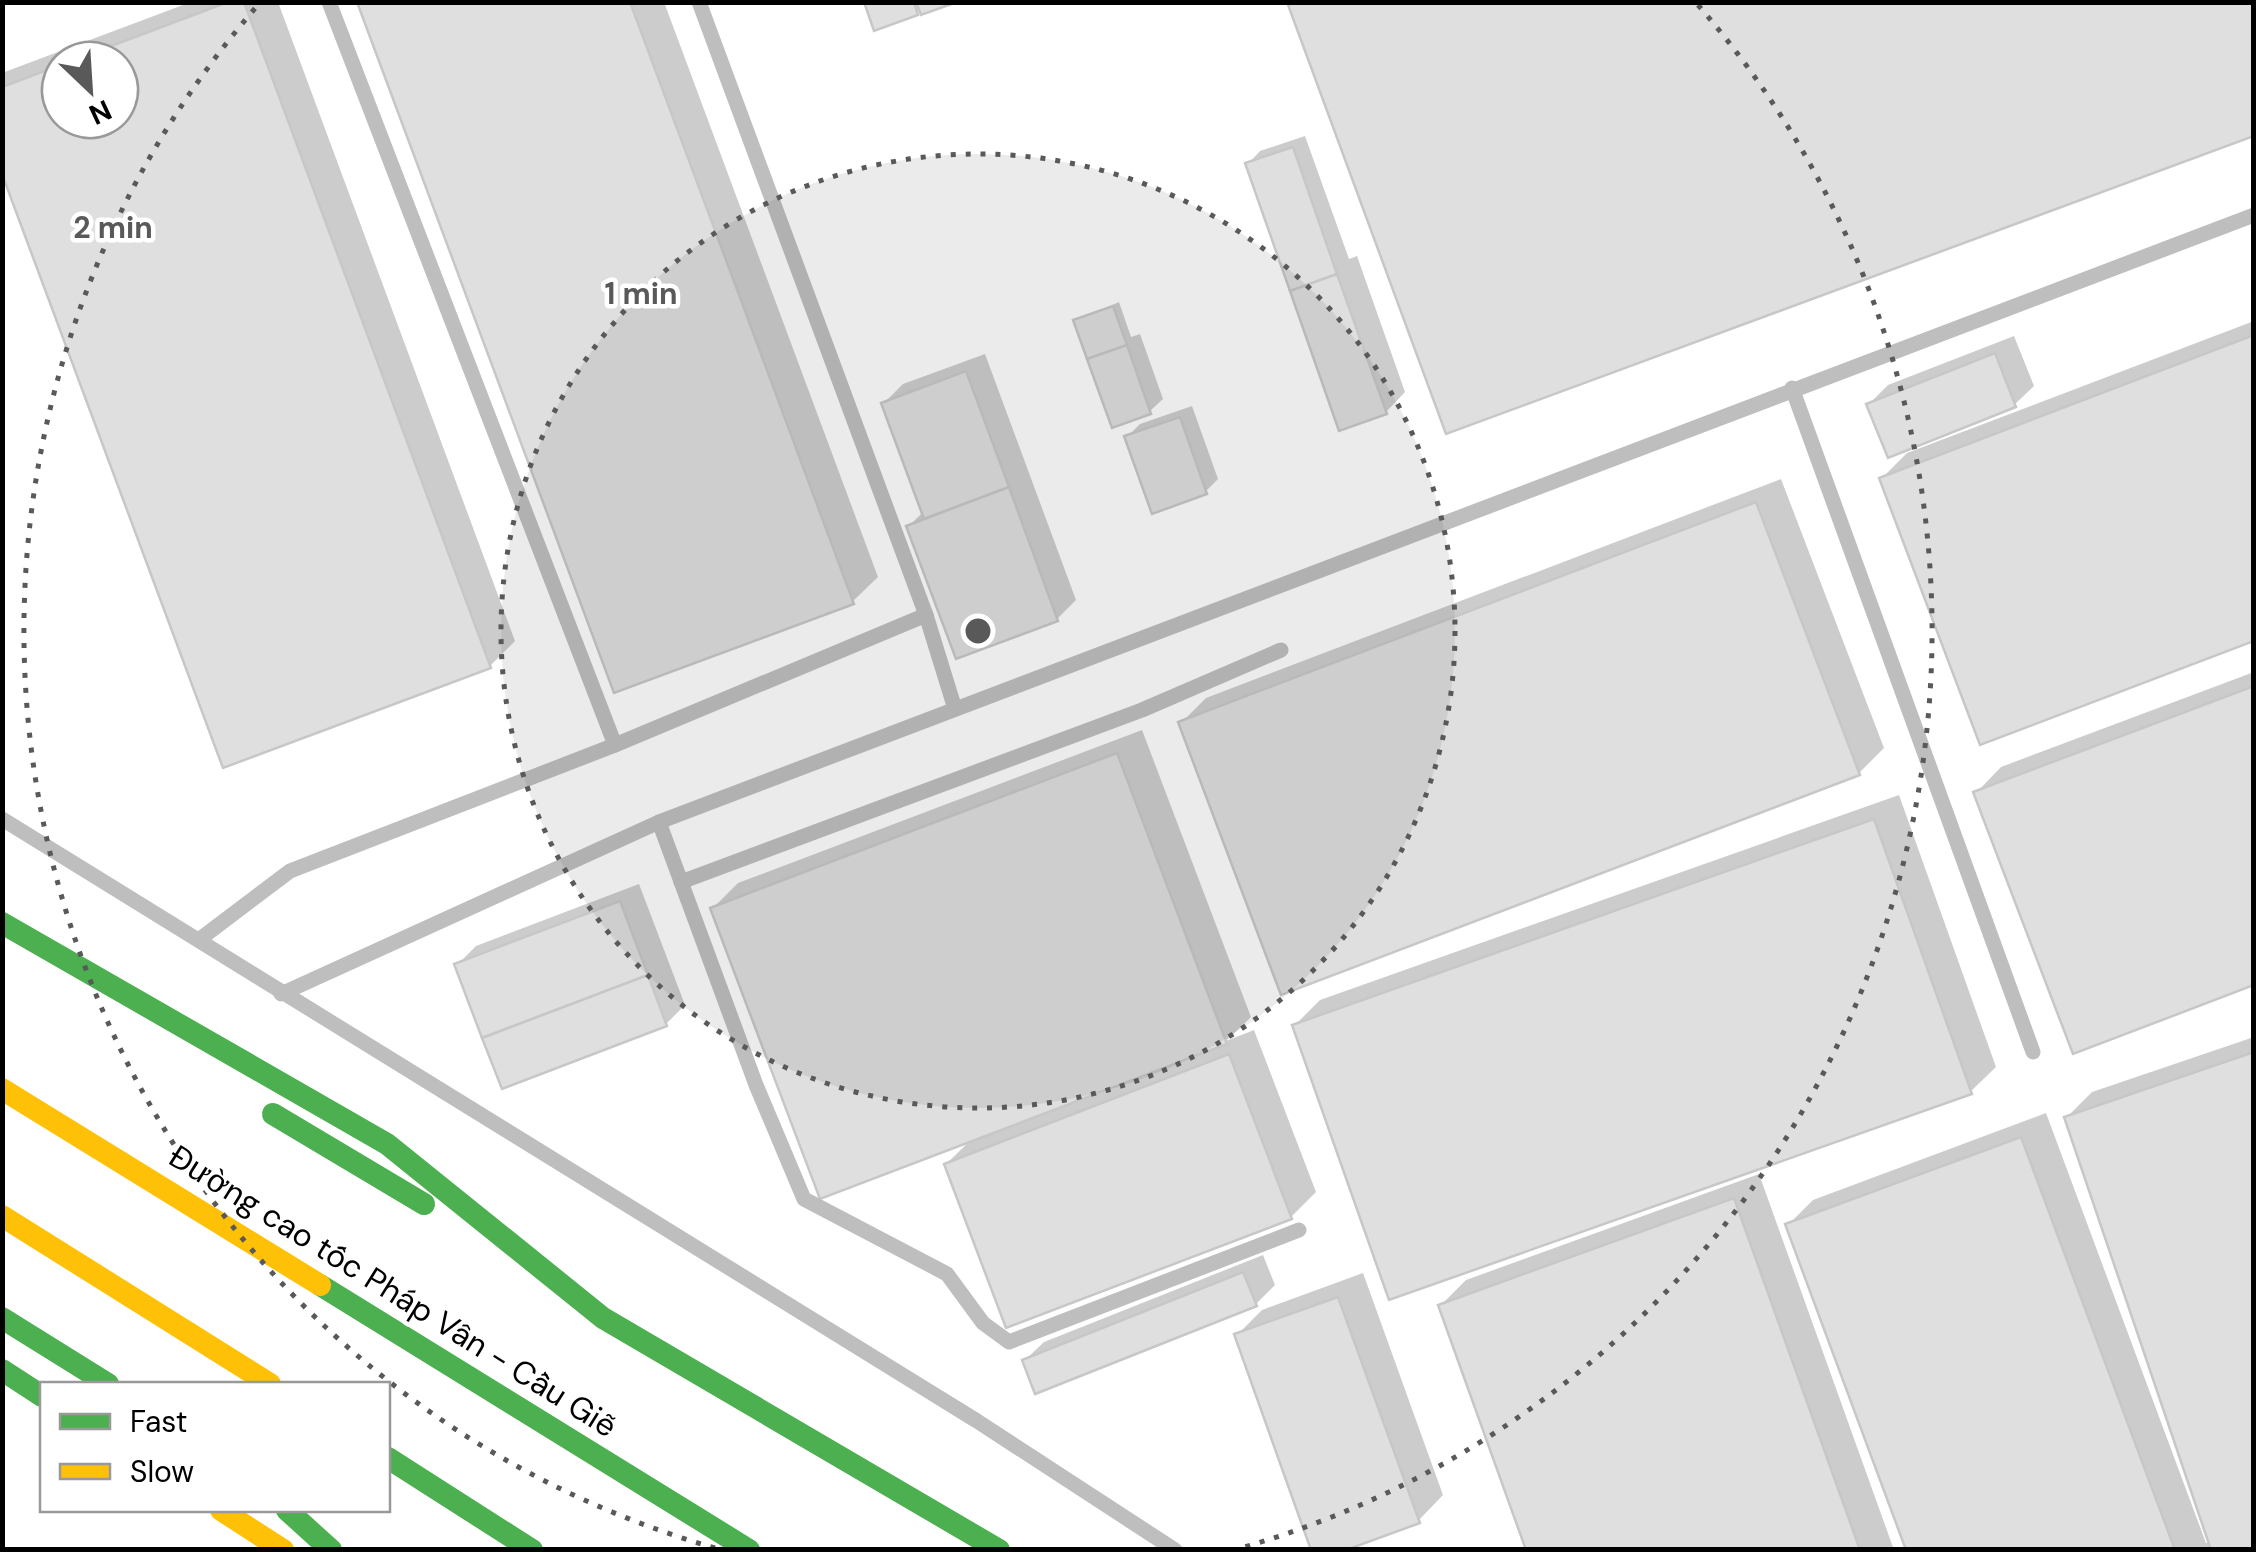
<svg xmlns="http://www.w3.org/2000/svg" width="2256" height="1552" font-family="'DM Sans',sans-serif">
<rect width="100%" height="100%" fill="#fff"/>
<!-- shadow -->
<g fill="#0003" fill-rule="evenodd">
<path d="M 191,2 L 278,2 L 515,641 L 490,666 L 2,167 L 2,73 ZM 60,60 L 120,60 L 120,120 L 60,120 Z"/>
<path d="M 360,2 L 664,2 L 878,577 L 852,602 Z"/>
<path d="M 1305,136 L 1349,259 L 1357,256 L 1405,392 L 1386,412 L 1248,164 L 1260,151 Z"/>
<path d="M 1119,302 L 1131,337 L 1140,334 L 1163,399 L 1150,411 L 1113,425 L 1076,321 Z"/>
<path d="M 2254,321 L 2254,639 L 1882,478 L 1907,453 Z"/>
<path d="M 2014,336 L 2034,386 L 2014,405 L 1869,404 L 1888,385 Z"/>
<path d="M 985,354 L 1076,600 L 1057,619 L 909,526 L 924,511 L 884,403 L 903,384 Z"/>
<path d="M 1192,406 L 1218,479 L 1205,492 L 1127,437 L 1140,424 Z"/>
<path d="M 1781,479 L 1884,748 L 1859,773 L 1181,723 L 1206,698 Z"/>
<path d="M 2254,672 L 2254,982 L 1976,793 L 2001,767 Z"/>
<path d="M 1142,730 L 1251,1017 L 1226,1041 L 1254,1030 L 1316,1192 L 1291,1217 L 946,1164 L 973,1138 L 713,908 L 738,883 Z"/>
<path d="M 1899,795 L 1996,1067 L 1970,1092 L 1295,1025 L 1320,1000 Z"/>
<path d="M 639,884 L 685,1005 L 666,1024 L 457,965 L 476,946 Z"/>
<path d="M 2254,1037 L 2254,1550 L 1908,1550 L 1788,1225 L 1813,1200 L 2046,1113 L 2206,1543 L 2211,1542 L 2067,1117 L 2092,1092 Z"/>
<path d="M 1759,1174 L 1894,1550 L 1528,1550 L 1441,1305 L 1466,1280 Z"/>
<path d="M 1263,1255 L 1275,1285 L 1256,1304 L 1024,1361 L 1044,1342 Z"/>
<path d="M 1363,1273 L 1443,1495 L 1418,1521 L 1237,1335 L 1262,1310 Z"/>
</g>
<!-- building -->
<g fill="#dfdfdf" stroke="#c7c7c7" stroke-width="2.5">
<path d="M 228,2 L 244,2 L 491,668 L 223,768 L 2,174 L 2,87 L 60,65 L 60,120 L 120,120 L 120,60 L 74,60 Z"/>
<path d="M 357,2 L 630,2 L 854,604 L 614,693 Z"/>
<path d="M 864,2 L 914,2 L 918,15 L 874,31 Z"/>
<path d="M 916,2 L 957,2 L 921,15 Z"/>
<path d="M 1287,2 L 2254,2 L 2254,136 L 1446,434 Z"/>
<path d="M 1293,147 L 1337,274 L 1290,291 L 1245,163 Z"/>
<path d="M 1337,274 L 1387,414 L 1339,431 L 1290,291 Z"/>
<path d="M 1113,306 L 1127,345 L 1087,359 L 1073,320 Z"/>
<path d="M 2254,335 L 2254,641 L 1980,745 L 1879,478 Z"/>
<path d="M 1127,345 L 1151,414 L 1112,428 L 1087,359 Z"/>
<path d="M 1995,353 L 2016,407 L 1888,458 L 1866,404 Z"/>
<path d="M 966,371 L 1009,487 L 924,519 L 881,403 Z"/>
<path d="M 1180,417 L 1207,494 L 1152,514 L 1124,436 Z"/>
<path d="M 1009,487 L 1058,621 L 956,659 L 906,526 Z"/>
<path d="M 1756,502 L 1860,775 L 1281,995 L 1178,722 Z"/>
<path d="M 2254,686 L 2254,985 L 2073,1054 L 1973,792 Z"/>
<path d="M 1117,753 L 1227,1044 L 820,1199 L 710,908 Z"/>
<path d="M 1874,819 L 1972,1094 L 1389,1300 L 1292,1025 Z"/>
<path d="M 620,901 L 648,975 L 482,1038 L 454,964 Z"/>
<path d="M 648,975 L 667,1026 L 502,1089 L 482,1038 Z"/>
<path d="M 2254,1052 L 2254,1550 L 2211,1550 L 2064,1117 Z"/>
<path d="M 1229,1054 L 1292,1219 L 1006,1328 L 944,1164 Z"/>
<path d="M 2021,1137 L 2175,1550 L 1906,1550 L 1785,1224 Z"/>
<path d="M 1734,1198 L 1860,1550 L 1526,1550 L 1438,1305 Z"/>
<path d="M 1243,1272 L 1257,1306 L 1035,1394 L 1022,1360 Z"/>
<path d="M 1338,1297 L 1420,1523 L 1346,1550 L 1311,1550 L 1234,1334 Z"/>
</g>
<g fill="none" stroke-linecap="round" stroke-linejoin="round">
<!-- lane -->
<g stroke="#bebebe" stroke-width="15">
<path d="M 329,2 L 615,745"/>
<path d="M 699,2 L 926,615 L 955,709"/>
<path d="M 1792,388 L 2033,1052"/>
<path d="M 2,819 L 977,1421 L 1175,1550"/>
<path d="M 659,822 L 756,1085 L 804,1199 L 947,1274 L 983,1323 L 1009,1342 L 1299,1230"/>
<path d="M 681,882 L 1142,710 L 1281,650"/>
<path d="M 200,939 L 290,871 L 615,745 L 926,615"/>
<path d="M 281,994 L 659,822 L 2254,215"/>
</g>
<!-- fast -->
<g stroke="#4caf50" stroke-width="22">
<path d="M 2,923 L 387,1144 L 603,1318 L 999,1550"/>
<path d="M 273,1114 L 424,1204"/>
<path d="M 320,1285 L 749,1550"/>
<path d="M 2,1318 L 108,1384"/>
<path d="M 2,1370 L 42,1396"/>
<path d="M 388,1458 L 532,1550"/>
<path d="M 287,1510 L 331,1550"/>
</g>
<!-- slow -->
<g stroke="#ffc107" stroke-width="22">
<path d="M 2,1089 L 320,1285"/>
<path d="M 2,1216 L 270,1384"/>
<path d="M 221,1510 L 283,1550"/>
</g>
</g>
<!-- distance rings -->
<circle cx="978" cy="631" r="477" fill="#595959" fill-opacity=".12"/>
<g fill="none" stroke="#595959" stroke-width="5" stroke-dasharray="5 10">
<circle cx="978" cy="631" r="477"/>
<path d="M715 1548A954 954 0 0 1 258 5M1698 5A954 954 0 0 1 1241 1548"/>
</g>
<g text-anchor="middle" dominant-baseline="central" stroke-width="9" stroke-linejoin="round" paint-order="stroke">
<!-- street labels -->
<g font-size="32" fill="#000" stroke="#fff">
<text transform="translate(393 1291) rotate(32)">Đường cao tốc Pháp Vân - Cầu Giẽ</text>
</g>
</g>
<circle cx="978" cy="631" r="15" fill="#595959" stroke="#fff" stroke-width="5"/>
<g font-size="30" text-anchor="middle" font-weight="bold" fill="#595959" stroke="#fff" stroke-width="9" stroke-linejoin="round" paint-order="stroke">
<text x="113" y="238">2 min</text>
<text x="641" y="304">1 min</text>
</g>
<!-- border -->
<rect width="2256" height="1552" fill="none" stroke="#000000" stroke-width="10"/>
<!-- legend -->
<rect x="40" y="1382" width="350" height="130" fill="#ffffff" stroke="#999999" stroke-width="2.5"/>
<rect x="60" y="1414" width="50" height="15" fill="#4caf50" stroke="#999999" stroke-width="2.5"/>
<text x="130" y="1432" font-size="30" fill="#000000">Fast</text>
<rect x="60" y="1464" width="50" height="15" fill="#ffc107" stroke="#999999" stroke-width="2.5"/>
<text x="130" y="1482" font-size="30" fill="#000000">Slow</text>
<!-- north arrow -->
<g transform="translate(90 90) rotate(155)"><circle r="48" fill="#ffffff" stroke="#999999" stroke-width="2.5"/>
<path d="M0-8L18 38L0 25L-18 38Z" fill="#595959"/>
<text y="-15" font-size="28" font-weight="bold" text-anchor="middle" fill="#000000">N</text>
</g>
</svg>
